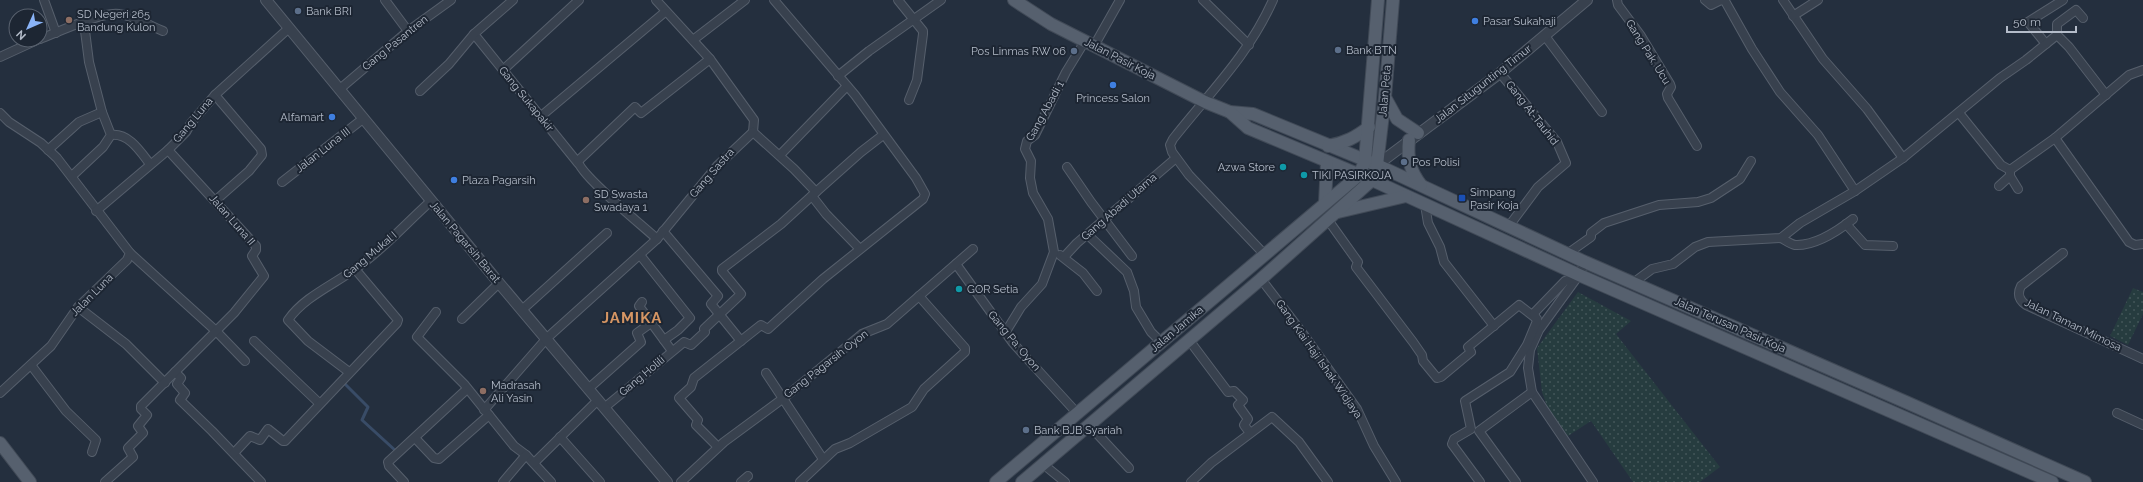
<svg xmlns="http://www.w3.org/2000/svg" width="2143" height="482" font-family="Raleway,sans-serif">
<defs>
<pattern id="grass-dots" width="8" height="8" patternUnits="userSpaceOnUse"><rect width="8" height="8" fill="#263c3f"/><path d="M2 2h.1M6 6h.1" fill="none" stroke="#435659" stroke-width="1.8" stroke-linecap="round"/></pattern>
</defs>
<rect width="100%" height="100%" fill="#242f3e"/>
<!-- grass -->
<g fill="url(#grass-dots)">
<path d="M 2133,288 L 2143,292 L 2143,314 L 2128,345 L 2110,336 Z"/>
<path d="M 1578,292 L 1631,321 L 1616,334 L 1720,467 L 1700,482 L 1633,482 L 1591,421 L 1568,436 L 1548,409 L 1542,392 L 1537,348 Z"/>
</g>
<g fill="none" stroke-linecap="round" stroke-linejoin="round">
<!-- stream -->
<path stroke="#394c67" stroke-width="3" d="M 343,382 L 368,407 L 362,420 L 397,452"/>
<!-- minor casing -->
<g stroke="#565f6c" stroke-width="10">
<g id="minor">
<path d="M 44,0 L 56,33"/>
<path d="M 385,0 L 408,31"/>
<path d="M 656,0 L 710,59 L 754,120 L 753,132"/>
<path d="M 898,0 L 923,31 L 923,34 L 917,80 L 909,100"/>
<path d="M 1203,0 L 1249,45"/>
<path d="M 1617,0 L 1618,5 L 1641,36 L 1670,84 L 1671,87 L 1667,94 L 1668,98 L 1697,146"/>
<path d="M 1705,0 L 1711,5 L 1721,0 L 1725,1 L 1752,49 L 1780,92 L 1818,135 L 1855,191"/>
<path d="M 1783,0 L 1823,59 L 1867,109 L 1903,158"/>
<path d="M 1793,16 L 1818,0"/>
<path d="M 474,34 L 578,163"/>
<path d="M 2057,35 L 2057,24 L 2076,10 L 2083,18"/>
<path d="M 1545,36 L 1602,112"/>
<path d="M 40,39 C 58,32 103,11 119,14 C 135,16 148,25 163,31"/>
<path d="M 693,40 L 745,0"/>
<path d="M 2046,44 L 2028,22 L 2063,0"/>
<path d="M 1094,46 L 1120,0"/>
<path d="M 0,57 L 37,40"/>
<path d="M 503,70 L 579,0"/>
<path d="M 1500,73 L 1557,142 L 1566,163 L 1538,187 L 1509,226"/>
<path d="M 838,76 L 869,51 L 941,0"/>
<path d="M 341,88 L 408,31 L 451,0"/>
<path d="M 420,91 L 449,64 L 474,34 L 513,0"/>
<path d="M 215,95 L 261,149 L 262,155 L 249,171 L 216,200"/>
<path d="M 0,113 L 9,122 L 41,143 L 57,158 L 130,253 L 127,260 L 78,307 L 51,346 L 0,393"/>
<path d="M 1959,113 L 2001,165 L 2010,170 L 2055,138 L 2129,75 L 2143,70"/>
<path d="M 540,117 L 665,12"/>
<path d="M 753,132 L 794,169 L 816,192 L 861,152 L 883,135"/>
<path d="M 111,135 C 129,133 140,151 150,164"/>
<path d="M 2055,138 L 2129,242 L 2135,245 L 2143,244"/>
<path d="M 48,150 L 79,122 L 102,112 L 89,62 L 84,23"/>
<path d="M 780,155 L 847,86"/>
<path d="M 1067,167 L 1091,202 L 1132,256"/>
<path d="M 72,176 L 103,147 L 111,135 L 102,112"/>
<path d="M 2010,176 L 2018,189"/>
<path d="M 282,182 L 364,118"/>
<path d="M 1999,186 L 2010,176 L 2010,170"/>
<path d="M 812,196 L 826,214 L 859,248"/>
<path d="M 1425,205 L 1428,223 L 1440,247 L 1444,262 L 1494,326"/>
<path d="M 96,211 L 168,150 L 186,132 L 191,123 L 215,95 L 289,28"/>
<path d="M 1328,220 L 1358,262 L 1356,267 L 1413,342 L 1422,355 L 1423,361 L 1437,378 L 1441,377 L 1471,352 L 1468,347 L 1519,305 L 1537,319"/>
<path d="M 1846,224 L 1865,245 L 1893,246"/>
<path d="M 663,231 L 718,296 L 711,304 L 741,341"/>
<path d="M 1087,234 L 1127,272 L 1134,291 L 1136,307 L 1151,332 L 1161,342"/>
<path d="M 1781,238 C 1785,240 1790,244 1795,245 C 1815,246 1839,230 1853,219"/>
<path d="M 657,239 C 643,226 580,175 578,161 L 635,107 L 641,113 L 710,59"/>
<path d="M 130,253 L 216,331 L 245,361"/>
<path d="M 2063,253 L 2021,286 C 2017,294 2019,300 2026,305 L 2143,359"/>
<path d="M 1567,254 L 1591,237 L 1591,233 L 1604,223 L 1659,205 L 1698,202 L 1711,198 L 1740,179 L 1751,161"/>
<path d="M 640,255 L 690,318 L 678,330 L 664,340"/>
<path d="M 1060,255 L 1083,273 L 1097,291"/>
<path d="M 1265,255 L 1189,175 L 1172,152 L 1170,145 L 1173,139 C 1210,92 1248,56 1273,0"/>
<path d="M 1064,257 L 1077,243 L 1176,158"/>
<path d="M 1585,262 L 1579,275 L 1539,330 L 1530,350 L 1528,368 L 1532,392 L 1593,482"/>
<path d="M 956,264 L 1013,343 L 1077,413"/>
<path d="M 1261,279 L 1301,331 L 1357,409 L 1374,446 L 1396,482"/>
<path d="M 1633,283 L 1652,269 L 1673,264 L 1695,247 L 1708,242 L 1781,238 L 1800,223 L 1855,191 L 1903,158 L 2000,78 L 2026,60 L 2057,35 L 2069,47 L 2106,95"/>
<path d="M 642,302 L 639,306 L 672,351"/>
<path d="M 78,307 L 126,344 L 165,383"/>
<path d="M 523,309 L 607,233"/>
<path d="M 436,312 L 417,337 L 464,384 L 514,446 L 526,455 L 551,482"/>
<path d="M 462,319 L 499,283"/>
<path d="M 1005,333 L 1021,307 L 1042,284 L 1054,252 L 1048,219 L 1033,193 L 1030,178 L 1031,161 L 1025,149 L 1027,141 L 1035,135 L 1066,72 L 1085,41"/>
<path d="M 1189,340 L 1228,392 L 1234,391 L 1243,400 L 1238,405 L 1248,419 L 1244,425 L 1250,433"/>
<path d="M 254,341 L 319,403"/>
<path d="M 31,365 L 66,411 L 96,440 L 92,452"/>
<path d="M 175,372 L 181,378 L 177,384 L 185,393 L 180,400 L 212,431 L 261,482"/>
<path d="M 349,372 L 308,341 L 288,320 C 304,297 333,285 355,269 C 383,250 406,223 431,201"/>
<path d="M 766,373 L 823,459"/>
<path d="M 588,389 L 641,342 L 637,333 L 651,323"/>
<path d="M 604,408 L 684,342 L 691,345 L 705,332 L 704,329 L 741,294 L 722,271 L 722,269 L 781,224 L 816,192"/>
<path d="M 484,410 L 547,338 L 657,239 L 717,166 L 753,132"/>
<path d="M 2117,413 L 2143,425"/>
<path d="M 1089,425 L 1129,468"/>
<path d="M 560,437 L 600,482"/>
<path d="M 415,438 L 434,458 L 439,459 L 489,415"/>
<path d="M 718,447 L 696,425 L 698,420 L 679,398 L 691,387 L 694,378 L 761,325 L 768,329 L 823,279 L 923,199 L 925,194 L 916,178 L 855,95 L 774,0"/>
<path d="M 234,453 L 250,436 L 260,440 L 268,429 L 283,441 L 285,441 L 397,323 L 398,320 L 355,269"/>
<path d="M 534,463 L 597,401"/>
<path d="M 1043,464 L 1065,482"/>
<path d="M 105,482 L 133,457 L 128,448 L 143,433 L 138,426 L 147,415 L 141,409 L 141,406 L 234,313 L 264,276 L 252,256 L 256,250 L 256,246 L 168,150"/>
<path d="M 404,482 L 389,466 L 388,462 L 467,389"/>
<path d="M 503,482 L 526,455"/>
<path d="M 681,482 L 724,442 L 785,397 L 862,334 L 887,324 L 973,249"/>
<path d="M 741,482 L 748,476"/>
<path d="M 800,482 L 835,449 L 850,443 L 912,407 L 924,389 L 965,352 L 965,348 L 919,296"/>
<path d="M 1191,482 L 1211,463 L 1272,417 L 1299,442 L 1328,482"/>
<path d="M 1480,482 L 1452,444 L 1454,439 L 1471,429 L 1465,401 L 1510,372 L 1527,345 L 1537,321 L 1534,313 L 1565,281 L 1576,279"/>
<path d="M 1516,482 L 1479,431 L 1532,392"/>
</g>
</g>
<!-- tertiary casing -->
<g stroke="#565f6c" stroke-width="12">
<g id="tertiary">
<path d="M 266,0 L 499,283 L 667,482"/>
<path d="M 1377,165 L 1500,73 L 1587,0"/>
</g>
</g>
<!-- primary casing -->
<g stroke="#414a57" stroke-width="14">
<g id="primary">
<path d="M 1014,0 L 1051,24 L 1205,102 L 1230,112 L 1253,114 L 1377,165 L 1585,262 L 1908,403 L 2085,482"/>
<path d="M 1386,99 L 1397,119 L 1418,133"/>
<path d="M 1230,112 L 1248,128 L 1372,180 L 1579,275 L 2052,482"/>
<path d="M 1409,140 C 1407,158 1410,171 1421,185"/>
<path d="M 1328,146 C 1345,143 1356,137 1369,127"/>
<path d="M 1325,203 L 1327,162"/>
<path d="M 1338,212 L 1406,196"/>
<path d="M 0,443 L 30,482"/>
<path d="M 996,482 L 1359,175 L 1365,161 L 1378,0"/>
<path d="M 1022,482 L 1261,279 L 1372,180 L 1377,165 L 1385,97 L 1393,0"/>
</g>
</g>
<!-- minor -->
<use href="#minor" stroke="#38414e" stroke-width="8"/>
<!-- tertiary -->
<use href="#tertiary" stroke="#38414e" stroke-width="10"/>
<!-- primary -->
<use href="#primary" stroke="#56606e" stroke-width="12"/>
</g>
<!-- markers -->
<g fill="#5c6f8a" stroke="#1d2633" stroke-width="1.5">
<circle cx="298" cy="11" r="4"/>
<circle cx="1338" cy="50" r="4"/>
<circle cx="1074" cy="51" r="4"/>
<circle cx="1404" cy="162" r="4"/>
<circle cx="1026" cy="430" r="4"/>
</g>
<g fill="#8d6e63" stroke="#1d2633" stroke-width="1.5">
<circle cx="69" cy="20" r="4"/>
<circle cx="586" cy="200" r="4"/>
<circle cx="483" cy="391" r="4"/>
</g>
<g fill="#3f7fe0" stroke="#1d2633" stroke-width="1.5">
<circle cx="1475" cy="21" r="4"/>
<circle cx="1113" cy="85" r="4"/>
<circle cx="332" cy="117" r="4"/>
<circle cx="454" cy="180" r="4"/>
</g>
<g fill="#0f9aa8" stroke="#1d2633" stroke-width="1.5">
<circle cx="1283" cy="167" r="4"/>
<circle cx="1304" cy="175" r="4"/>
<circle cx="959" cy="289" r="4"/>
</g>
<rect fill="#1a4fb4" stroke="#1d2633" stroke-width="1.5" x="1458" y="194" width="8" height="8" rx="2"/>
<g text-anchor="middle" dominant-baseline="central" stroke-width="4" stroke-linejoin="round" paint-order="stroke">
<!-- poi labels -->
<g font-size="11" fill="#b4bcc9" stroke="#1d2633" text-anchor="start">
<text x="306" y="11">Bank BRI</text>
<text x="77" y="14">SD Negeri 265<tspan x="77" dy="13">Bandung Kulon</tspan></text>
<text x="1483" y="21">Pasar Sukahaji</text>
<text x="1346" y="50">Bank BTN</text>
<text x="1066" y="51" text-anchor="end">Pos Linmas RW 06</text>
<text x="1113" y="98" text-anchor="middle">Princess Salon</text>
<text x="324" y="117" text-anchor="end">Alfamart</text>
<text x="1412" y="162">Pos Polisi</text>
<text x="1275" y="167" text-anchor="end">Azwa Store</text>
<text x="1312" y="175">TIKI PASIRKOJA</text>
<text x="462" y="180">Plaza Pagarsih</text>
<text x="1470" y="192">Simpang<tspan x="1470" dy="13">Pasir Koja</tspan></text>
<text x="594" y="194">SD Swasta<tspan x="594" dy="13">Swadaya 1</tspan></text>
<text x="967" y="289">GOR Setia</text>
<text x="491" y="385">Madrasah<tspan x="491" dy="13">Ali Yasin</tspan></text>
<text x="1034" y="430">Bank BJB Syariah</text>
</g>
<!-- street labels -->
<g font-size="11" fill="#b4bcc9" stroke="#1d2633">
<text transform="translate(395 43) rotate(-39)">Gang Pasantren</text>
<text transform="translate(1648 52) rotate(58)">Gang Pak. Ucu</text>
<text transform="translate(1120 59) rotate(27)">Jalan Pasir Koja</text>
<text transform="translate(1483 84) rotate(-38)">Jalan Situgunting Timur</text>
<text transform="translate(1385 91) rotate(-85)">Jalan Peta</text>
<text transform="translate(526 99) rotate(51)">Gang Sukapakir</text>
<text transform="translate(1045 111) rotate(-61)">Gang Abadi 1</text>
<text transform="translate(1532 113) rotate(52)">Gang At-Tauhid</text>
<text transform="translate(193 120) rotate(-50)">Gang Luna</text>
<text transform="translate(323 150) rotate(-38)">Jalan Luna III</text>
<text transform="translate(712 173) rotate(-49)">Gang Sastra</text>
<text transform="translate(1119 207) rotate(-41)">Gang Abadi Utama</text>
<text transform="translate(232 220) rotate(49)">Jalan Luna II</text>
<text transform="translate(465 242) rotate(50)">Jalan Pagarsih Barat</text>
<text transform="translate(370 255) rotate(-40)">Gang Mukal I</text>
<text transform="translate(92 295) rotate(-45)">Jalan Luna</text>
<text transform="translate(1730 325) rotate(24)">Jalan Terusan Pasir Koja</text>
<text transform="translate(2073 325) rotate(26)">Jalan Taman Mimosa</text>
<text transform="translate(1177 329) rotate(-40)">Jalan Jamika</text>
<text transform="translate(1014 341) rotate(50)">Gang Pa. Oyon</text>
<text transform="translate(1319 359) rotate(55)">Gang Kiai Haji Ishak Widjaya</text>
<text transform="translate(826 364) rotate(-38)">Gang Pagarsih Oyon</text>
<text transform="translate(642 376) rotate(-40)">Gang Holili</text>
</g>
<!-- district labels -->
<g font-size="15" font-weight="bold" letter-spacing="1" fill="#d59563" stroke="#1d2633">
<text x="632" y="318">JAMIKA</text>
</g>
</g>
<!-- north arrow -->
<g transform="translate(28 28) rotate(225)"><circle r="19" fill="#1d2633" stroke="#59626f"/>
<path d="M0-3L7 15L0 10L-7 15Z" fill="#8ab4f8"/>
<text y="-6" font-size="11" font-weight="bold" text-anchor="middle" fill="#b4bcc9">N</text>
</g>
<!-- scale -->
<path d="M2007 26v6h69v-6" fill="none" stroke="#b4bcc9" stroke-width="2"/>
<text x="2013" y="26" font-size="12" fill="#b4bcc9" stroke="#1d2633" stroke-width="3" paint-order="stroke">50 m</text>
</svg>
